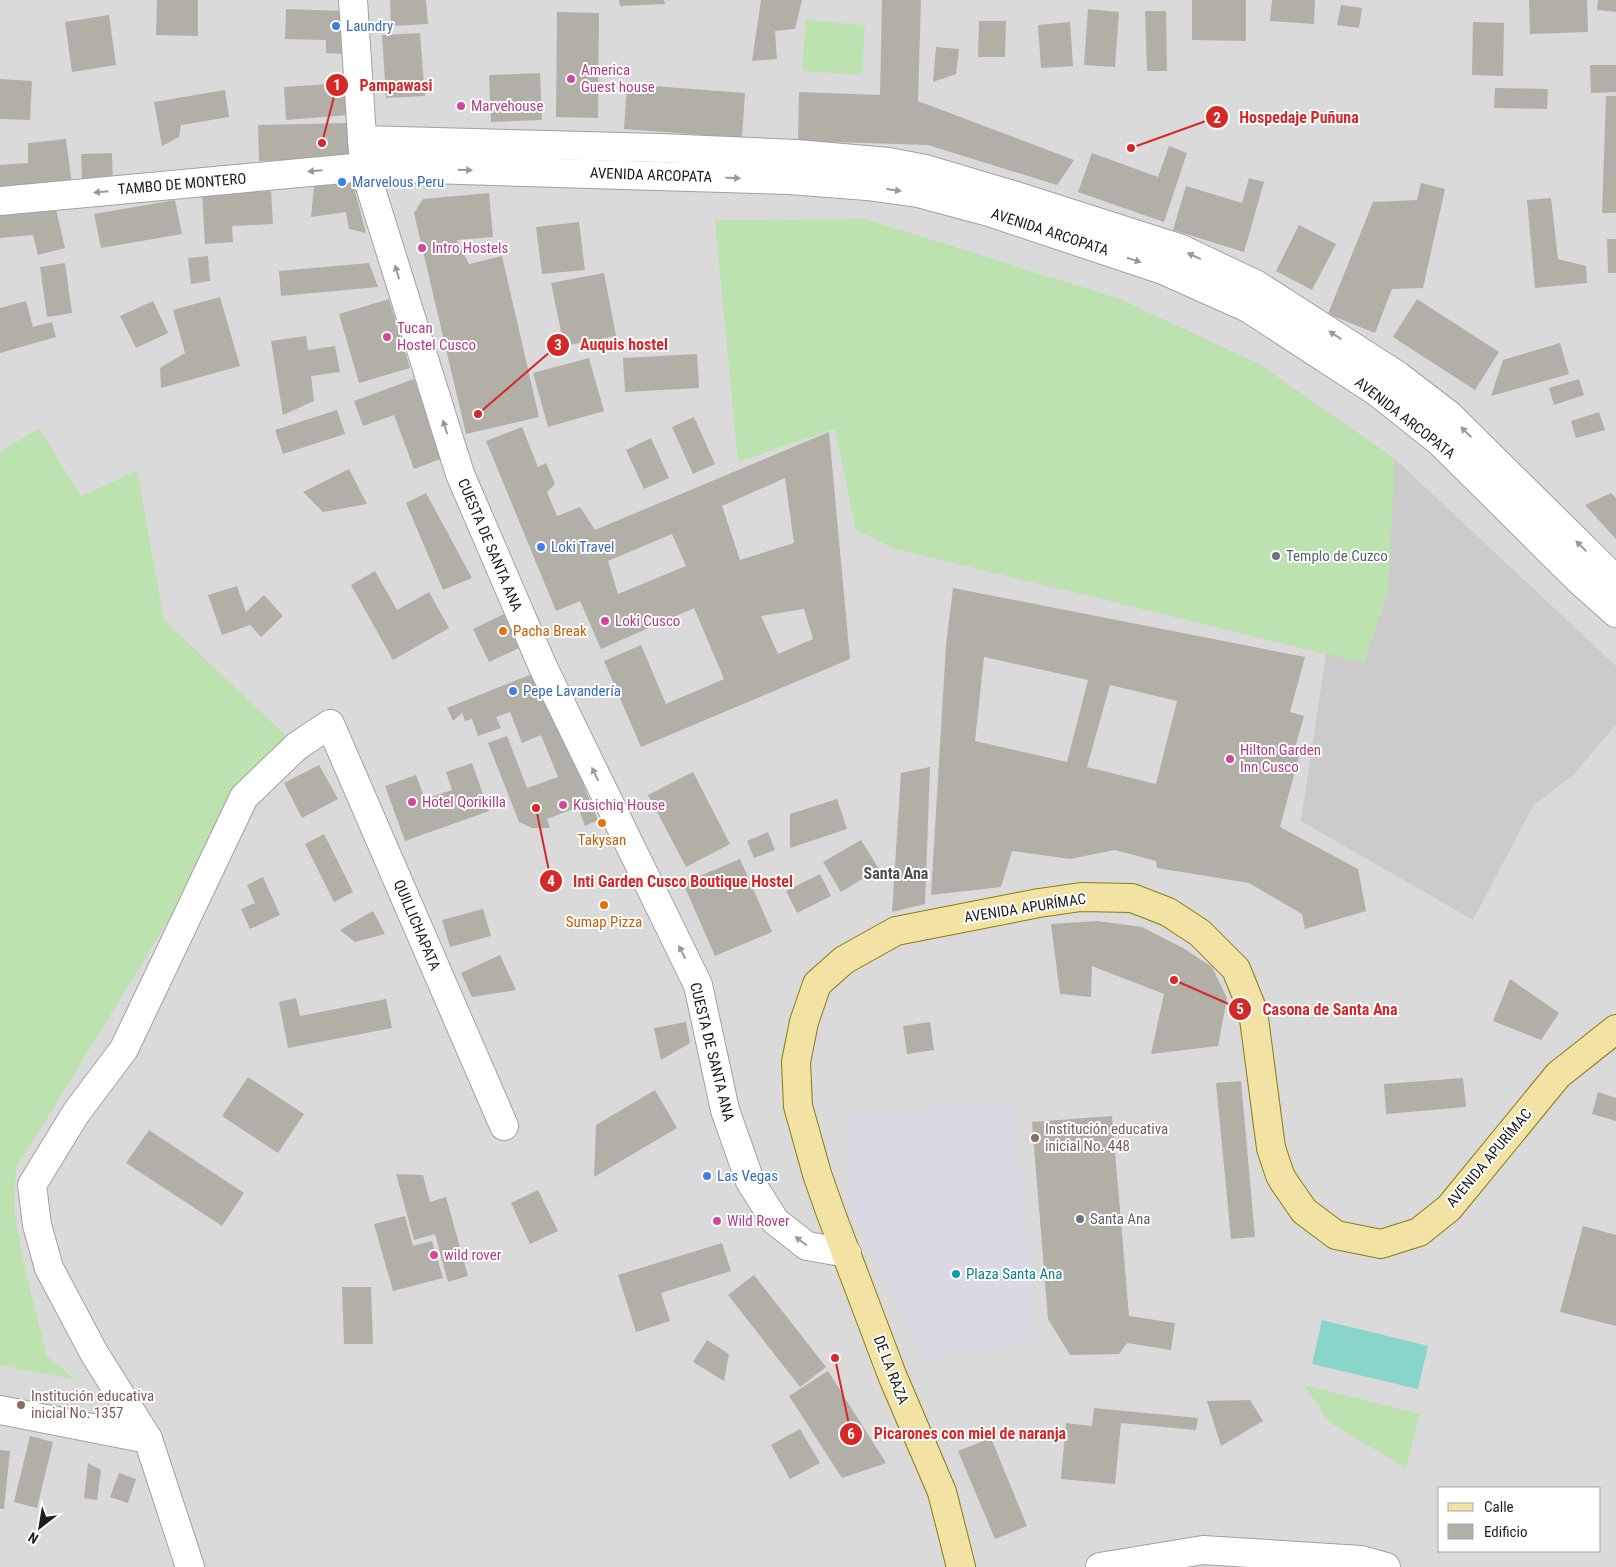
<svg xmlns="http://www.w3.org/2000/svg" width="1616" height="1567" font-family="'Roboto Condensed',sans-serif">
<rect width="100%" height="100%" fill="#edece4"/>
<!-- residential -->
<path fill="#dbdada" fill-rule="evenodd" d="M 0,0 L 1616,0 L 1616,1567 L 0,1567 ZM 1440,1488 L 1600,1488 L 1600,1551 L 1440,1551 Z"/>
<!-- religious -->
<path fill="#cbcbcb" d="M 1117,298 L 1259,364 L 1395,459 L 1616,666 L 1616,725 L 1574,774 L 1533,806 L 1473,920 L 1301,821 L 1326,654 L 894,548 L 899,434 Z"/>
<!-- grass -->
<g fill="#bce3af">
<path d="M 806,20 L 865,25 L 862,75 L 802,71 Z"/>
<path d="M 866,219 L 1117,298 L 1259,364 L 1395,459 L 1388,593 L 1364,663 L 894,548 L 856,530 L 835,429 L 738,462 L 715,220 Z"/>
<path d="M 39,428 L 81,496 L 137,471 L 164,620 L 297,746 L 244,797 L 16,1169 L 14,1210 L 25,1269 L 47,1356 L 76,1380 L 0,1365 L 0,452 Z"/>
<path d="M 1304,1385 L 1420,1414 L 1406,1468 L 1330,1423 Z"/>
</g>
<!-- pitch -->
<path fill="#8ad5c9" d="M 1322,1320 L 1428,1346 L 1418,1389 L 1312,1364 Z"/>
<!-- plaza -->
<path fill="#dbd9e3" d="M 1014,1101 L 1037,1340 L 923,1360 L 851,1207 L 850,1115 Z"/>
<!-- building -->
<g fill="#b2afa7" fill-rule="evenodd">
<path d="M 157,0 L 198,0 L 198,36 L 156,35 Z"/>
<path d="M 390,0 L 426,0 L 428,24 L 391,26 Z"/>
<path d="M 619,0 L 664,0 L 665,4 L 620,6 Z"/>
<path d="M 761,0 L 802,0 L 795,29 L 775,31 L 777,59 L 752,61 Z"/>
<path d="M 882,0 L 921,0 L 918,101 L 1074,160 L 1057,185 L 928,145 L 798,141 L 799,92 L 880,95 Z"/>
<path d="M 1192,0 L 1246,0 L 1246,41 L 1192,40 Z"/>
<path d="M 1272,0 L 1315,0 L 1314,24 L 1270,21 Z"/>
<path d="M 1529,0 L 1587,0 L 1588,32 L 1530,34 Z"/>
<path d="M 1598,0 L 1616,0 L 1616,12 L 1597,10 Z"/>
<path d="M 1341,5 L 1362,8 L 1359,28 L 1337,25 Z"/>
<path d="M 286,9 L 345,11 L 344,54 L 326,53 L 326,40 L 285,39 Z"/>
<path d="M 1088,9 L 1119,12 L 1115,67 L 1084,65 Z"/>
<path d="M 1145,11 L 1166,11 L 1167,71 L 1147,71 Z"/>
<path d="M 557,12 L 599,13 L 598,118 L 556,117 Z"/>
<path d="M 109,15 L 116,65 L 72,72 L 65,22 Z"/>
<path d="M 979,21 L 1006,21 L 1005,57 L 978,57 Z"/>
<path d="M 1070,22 L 1073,66 L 1041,68 L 1038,25 Z"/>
<path d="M 1473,22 L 1504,23 L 1503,76 L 1472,75 Z"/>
<path d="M 420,33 L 425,96 L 386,98 L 382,35 Z"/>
<path d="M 936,47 L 959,49 L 956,74 L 933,82 Z"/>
<path d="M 1590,65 L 1616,65 L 1616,92 L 1591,93 Z"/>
<path d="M 540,73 L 542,120 L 491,122 L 489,75 Z"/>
<path d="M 0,79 L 32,81 L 30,120 L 0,119 Z"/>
<path d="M 346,83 L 348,115 L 286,120 L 284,87 Z"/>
<path d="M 627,84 L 745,93 L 742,138 L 624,129 Z"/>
<path d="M 1495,88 L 1548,89 L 1547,109 L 1494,108 Z"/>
<path d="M 225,90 L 229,117 L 181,125 L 179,137 L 162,146 L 154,102 Z"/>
<path d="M 1606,96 L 1616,96 L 1616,213 L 1602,213 Z"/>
<path d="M 350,123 L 351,159 L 259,161 L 258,125 Z"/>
<path d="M 66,139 L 72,185 L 0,190 L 0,165 L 28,163 L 28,143 Z"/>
<path d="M 1169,146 L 1187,153 L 1164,222 L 1078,192 L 1092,153 L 1158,177 Z"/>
<path d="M 112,153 L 113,182 L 82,183 L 81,154 Z"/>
<path d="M 351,176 L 366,233 L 349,229 L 346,212 L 311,217 L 314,186 Z"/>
<path d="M 1249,178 L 1264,182 L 1244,252 L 1173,230 L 1186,186 L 1242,203 Z"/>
<path d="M 1421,183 L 1445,189 L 1423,288 L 1392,289 L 1375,333 L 1328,314 L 1373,202 L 1417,200 Z"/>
<path d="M 271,191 L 273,224 L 232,226 L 233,242 L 205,244 L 202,195 Z"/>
<path d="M 489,193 L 493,237 L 457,240 L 469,264 L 502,256 L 539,417 L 466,434 L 414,213 L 423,199 Z"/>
<path d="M 1551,198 L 1558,259 L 1586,266 L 1587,283 L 1535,288 L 1527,200 Z"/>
<path d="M 175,200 L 182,234 L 101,248 L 94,214 Z"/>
<path d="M 55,205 L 65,248 L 38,255 L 33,235 L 0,238 L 0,211 Z"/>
<path d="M 579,222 L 585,270 L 542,274 L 536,227 Z"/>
<path d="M 1299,225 L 1336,244 L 1312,290 L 1276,271 Z"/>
<path d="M 1607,239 L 1616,239 L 1616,273 L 1608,273 Z"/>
<path d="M 208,256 L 210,281 L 191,284 L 188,258 Z"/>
<path d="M 65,263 L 72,313 L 47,317 L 40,267 Z"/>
<path d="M 369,263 L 378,287 L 281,296 L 279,271 Z"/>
<path d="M 604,273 L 616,336 L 564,346 L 551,283 Z"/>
<path d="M 220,297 L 240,366 L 161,388 L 160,368 L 185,353 L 173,310 Z"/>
<path d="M 389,299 L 410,368 L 359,383 L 339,314 Z"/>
<path d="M 1417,299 L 1499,352 L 1475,390 L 1393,337 Z"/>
<path d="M 26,301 L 33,327 L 52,322 L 56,337 L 0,353 L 0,308 Z"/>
<path d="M 153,301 L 168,333 L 136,348 L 120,316 Z"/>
<path d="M 306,336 L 308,350 L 335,346 L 340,372 L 311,376 L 314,401 L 283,415 L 271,341 Z"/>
<path d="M 1560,343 L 1569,374 L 1491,396 L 1503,360 Z"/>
<path d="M 697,354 L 699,388 L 625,392 L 623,358 Z"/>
<path d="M 589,358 L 604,411 L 548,427 L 533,373 Z"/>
<path d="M 414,379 L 443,458 L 414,469 L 394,415 L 363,426 L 354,401 Z"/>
<path d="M 1579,379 L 1584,395 L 1554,405 L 1549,388 Z"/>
<path d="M 337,410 L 345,434 L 283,454 L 275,430 Z"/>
<path d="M 1599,412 L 1605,430 L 1576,438 L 1571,421 Z"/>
<path d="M 694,417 L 715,464 L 693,474 L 672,427 Z"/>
<path d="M 522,427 L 538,467 L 546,463 L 555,484 L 547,492 L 557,516 L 580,507 L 595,530 L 829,432 L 850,659 L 641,747 L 604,661 L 641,645 L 666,704 L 724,679 L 694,608 L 601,649 L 580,601 L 556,611 L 486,441 ZM 785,478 L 794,543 L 740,560 L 722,506 ZM 672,534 L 686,566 L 618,594 L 608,561 ZM 804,609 L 813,639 L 778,654 L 761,616 Z"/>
<path d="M 651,438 L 669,478 L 644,489 L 626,450 Z"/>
<path d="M 349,469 L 367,504 L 323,512 L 303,492 Z"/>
<path d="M 426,493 L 472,578 L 443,590 L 406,503 Z"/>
<path d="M 1611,493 L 1616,498 L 1616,539 L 1585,505 Z"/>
<path d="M 375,571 L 397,610 L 429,592 L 449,628 L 393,660 L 351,585 Z"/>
<path d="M 237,586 L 246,612 L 264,595 L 283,616 L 261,637 L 250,625 L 222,635 L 208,595 Z"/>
<path d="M 953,588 L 1305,657 L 1290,712 L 1304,716 L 1295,748 L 1301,749 L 1280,827 L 1358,869 L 1366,911 L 1305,929 L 1302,914 L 1249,883 L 1157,868 L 1156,861 L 1115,850 L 1070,859 L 1012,851 L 1001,887 L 931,895 L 946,645 ZM 984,657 L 1088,680 L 1067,762 L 975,741 ZM 1110,685 L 1177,701 L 1156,784 L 1087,767 Z"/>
<path d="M 510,611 L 526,645 L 489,662 L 473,629 Z"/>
<path d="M 537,672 L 598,820 L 585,826 L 578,807 L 547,819 L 550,828 L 532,828 L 519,822 L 488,743 L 507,736 L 527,788 L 558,777 L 541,735 L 522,743 L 510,712 L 496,717 L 501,728 L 478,736 L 472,719 L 465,721 L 462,713 L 453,721 L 447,708 Z"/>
<path d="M 472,763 L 489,811 L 405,841 L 385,786 L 416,775 L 425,799 L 452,790 L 446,772 Z"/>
<path d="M 319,765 L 338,799 L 302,818 L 284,783 Z"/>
<path d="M 930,767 L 925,904 L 892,912 L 901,773 Z"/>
<path d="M 693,772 L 730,844 L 686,867 L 648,795 Z"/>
<path d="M 837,799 L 847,829 L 790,848 L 790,814 Z"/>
<path d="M 768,832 L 775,850 L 754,858 L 747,841 Z"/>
<path d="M 324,834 L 353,892 L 334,902 L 305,844 Z"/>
<path d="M 861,840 L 879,869 L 841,892 L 823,862 Z"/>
<path d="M 740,859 L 772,932 L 715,956 L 683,883 Z"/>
<path d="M 820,874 L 831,896 L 797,913 L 786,891 Z"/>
<path d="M 263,877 L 280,915 L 250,929 L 241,909 L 255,903 L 247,885 Z"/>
<path d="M 483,909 L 491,936 L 450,947 L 442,920 Z"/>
<path d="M 373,911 L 385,934 L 355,942 L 340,930 Z"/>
<path d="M 1097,921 L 1142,927 L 1183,948 L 1212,967 L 1227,998 L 1218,1046 L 1151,1054 L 1164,994 L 1092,966 L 1091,997 L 1060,994 L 1051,924 Z"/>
<path d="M 500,955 L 516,990 L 472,997 L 461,973 Z"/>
<path d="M 1510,979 L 1559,1013 L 1541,1040 L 1493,1021 Z"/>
<path d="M 296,998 L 300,1016 L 386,999 L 392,1028 L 288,1048 L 279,1002 Z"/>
<path d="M 686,1022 L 690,1043 L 661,1060 L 654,1028 Z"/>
<path d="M 930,1022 L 934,1050 L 907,1054 L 903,1026 Z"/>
<path d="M 248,1077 L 304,1114 L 278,1153 L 222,1116 Z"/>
<path d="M 1463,1078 L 1466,1107 L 1386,1114 L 1384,1084 Z"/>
<path d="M 1241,1081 L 1255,1237 L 1231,1239 L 1216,1083 Z"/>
<path d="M 655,1090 L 677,1128 L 594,1177 L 596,1125 Z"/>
<path d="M 1598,1092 L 1616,1098 L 1616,1121 L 1592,1114 Z"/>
<path d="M 1112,1116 L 1129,1316 L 1175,1323 L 1171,1350 L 1127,1343 L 1119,1354 L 1070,1355 L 1048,1319 L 1032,1122 Z"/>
<path d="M 149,1130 L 244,1193 L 222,1226 L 126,1163 Z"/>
<path d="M 396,1174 L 423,1175 L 430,1202 L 446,1197 L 468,1276 L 448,1282 L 435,1234 L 414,1240 Z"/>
<path d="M 538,1190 L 558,1231 L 530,1244 L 511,1203 Z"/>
<path d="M 405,1216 L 413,1246 L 432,1241 L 443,1278 L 393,1291 L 374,1224 Z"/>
<path d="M 1583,1226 L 1616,1235 L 1616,1326 L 1560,1312 Z"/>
<path d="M 722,1243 L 731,1271 L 661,1293 L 670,1321 L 636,1332 L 618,1275 Z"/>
<path d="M 754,1275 L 826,1367 L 800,1387 L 728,1295 Z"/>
<path d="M 342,1287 L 371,1287 L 373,1344 L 344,1344 Z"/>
<path d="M 707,1340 L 729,1354 L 724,1381 L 693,1362 Z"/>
<path d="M 828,1371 L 886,1463 L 842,1478 L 789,1396 Z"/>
<path d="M 1250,1400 L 1263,1421 L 1221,1446 L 1207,1401 Z"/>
<path d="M 1094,1408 L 1198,1418 L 1196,1430 L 1121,1423 L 1115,1484 L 1061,1479 L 1066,1423 L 1092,1426 Z"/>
<path d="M 800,1429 L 820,1463 L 790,1479 L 771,1445 Z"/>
<path d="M 30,1436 L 53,1442 L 37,1508 L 14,1502 Z"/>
<path d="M 991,1438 L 1027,1526 L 995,1539 L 958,1451 Z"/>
<path d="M 0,1450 L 10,1451 L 4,1509 L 0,1509 Z"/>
<path d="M 88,1463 L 101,1470 L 97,1500 L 84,1498 Z"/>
<path d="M 119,1473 L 136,1479 L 128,1503 L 110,1497 Z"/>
</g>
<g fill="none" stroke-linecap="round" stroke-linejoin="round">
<!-- minor casing -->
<g stroke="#a1a1a1" stroke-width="30">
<g id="minor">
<path d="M 353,0 L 364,167 L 460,474 L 543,667 L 698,985 L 725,1110 L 750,1181 L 775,1221 L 807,1246 L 847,1253"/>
<path d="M 362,140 L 660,148 L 796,154 L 889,162 L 925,169 L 1016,196 L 1179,248 L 1257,285 L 1397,375 L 1449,415 L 1616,580"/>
<path d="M 0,201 L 364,167 L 790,180 L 867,186 L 918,193 L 989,212 L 1163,270 L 1248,308 L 1377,392 L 1440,442 L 1580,581 L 1616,613"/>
<path d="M 0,1410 L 148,1439"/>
<path d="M 190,1567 L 148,1439 L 94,1353 L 49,1268 L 37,1225 L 32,1185 L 76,1113 L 124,1049 L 244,797 L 297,746 L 330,724 L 504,1126"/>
<path d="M 1100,1567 L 1203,1550 L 1361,1560 L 1386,1567"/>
</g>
</g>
<!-- major casing -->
<g stroke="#887c0f" stroke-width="30">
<path id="major" d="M 961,1567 L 942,1492 L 892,1375 L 830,1211 L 817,1174 L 798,1106 L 796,1062 L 804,1022 L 817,984 L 844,960 L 896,931 L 1039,903 L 1081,897 L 1132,898 L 1168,912 L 1200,933 L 1236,969 L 1253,1011 L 1271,1148 L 1280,1175 L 1284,1182 L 1304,1211 L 1336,1235 L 1381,1244 L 1419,1232 L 1449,1208 L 1558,1075 L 1616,1029"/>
</g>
<!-- minor -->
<use href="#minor" stroke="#fff" stroke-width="28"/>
<!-- major -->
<use href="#major" stroke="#f2e3a4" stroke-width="28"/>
</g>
<!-- one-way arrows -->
<defs><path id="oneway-solid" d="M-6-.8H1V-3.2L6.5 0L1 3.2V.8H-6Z" transform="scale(1.25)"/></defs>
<g fill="#999">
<use href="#oneway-solid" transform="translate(465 170) rotate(2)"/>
<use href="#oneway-solid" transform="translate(315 171) rotate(175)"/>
<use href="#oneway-solid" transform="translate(733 178) rotate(2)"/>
<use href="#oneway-solid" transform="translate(894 190) rotate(8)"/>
<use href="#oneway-solid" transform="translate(101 192) rotate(175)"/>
<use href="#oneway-solid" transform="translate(1194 256) rotate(-155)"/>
<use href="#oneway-solid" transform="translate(1134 260) rotate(18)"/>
<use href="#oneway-solid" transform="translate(397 272) rotate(-107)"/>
<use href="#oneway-solid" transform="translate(1335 335) rotate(-147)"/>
<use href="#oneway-solid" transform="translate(445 427) rotate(-107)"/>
<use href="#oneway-solid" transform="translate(1466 432) rotate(-135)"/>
<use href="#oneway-solid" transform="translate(1581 546) rotate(-135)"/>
<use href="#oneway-solid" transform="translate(595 774) rotate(-116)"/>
<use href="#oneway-solid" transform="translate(682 952) rotate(-116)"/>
<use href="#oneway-solid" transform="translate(801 1241) rotate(-143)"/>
</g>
<!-- markers -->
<g fill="#3f7fe0" stroke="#fff" stroke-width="2">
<circle cx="336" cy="26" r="5"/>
<circle cx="342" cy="182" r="5"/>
<circle cx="541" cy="547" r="5"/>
<circle cx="513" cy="691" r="5"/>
<circle cx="707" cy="1176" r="5"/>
</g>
<g fill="#d1479c" stroke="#fff" stroke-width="2">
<circle cx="571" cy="79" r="5"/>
<circle cx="461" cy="106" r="5"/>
<circle cx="422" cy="248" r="5"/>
<circle cx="387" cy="337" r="5"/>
<circle cx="605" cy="621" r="5"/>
<circle cx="1230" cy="759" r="5"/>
<circle cx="412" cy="802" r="5"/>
<circle cx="563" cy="805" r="5"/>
<circle cx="717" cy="1221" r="5"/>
<circle cx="434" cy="1255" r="5"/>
</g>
<g fill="#6b7280" stroke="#fff" stroke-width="2">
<circle cx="1276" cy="556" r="5"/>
<circle cx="1080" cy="1219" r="5"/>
</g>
<g fill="#e8710a" stroke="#fff" stroke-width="2">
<circle cx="503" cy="631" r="5"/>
<circle cx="602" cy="823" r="5"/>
<circle cx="604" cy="905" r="5"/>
</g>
<g fill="#8d6e63" stroke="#fff" stroke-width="2">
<circle cx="1035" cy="1138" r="5"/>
<circle cx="21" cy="1405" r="5"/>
</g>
<circle fill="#0f9aa8" stroke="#fff" stroke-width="2" cx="956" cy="1274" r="5"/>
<g text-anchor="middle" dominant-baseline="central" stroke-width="4" stroke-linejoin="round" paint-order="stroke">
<!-- shop labels -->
<g font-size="15" fill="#366cbe" stroke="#fff" text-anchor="start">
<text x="346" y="26">Laundry</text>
<text x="352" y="182">Marvelous Peru</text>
<text x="551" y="547">Loki Travel</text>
<text x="523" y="691">Pepe Lavandería</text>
<text x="717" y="1176">Las Vegas</text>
</g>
<!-- hotel labels -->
<g font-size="15" fill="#b23c85" stroke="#fff" text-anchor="start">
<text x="581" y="70">America<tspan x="581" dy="17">Guest house</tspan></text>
<text x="471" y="106">Marvehouse</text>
<text x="432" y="248">Intro Hostels</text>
<text x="397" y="328">Tucan<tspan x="397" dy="17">Hostel Cusco</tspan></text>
<text x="615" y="621">Loki Cusco</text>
<text x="1240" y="750">Hilton Garden<tspan x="1240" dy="17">Inn Cusco</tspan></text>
<text x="422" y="802">Hotel Qorikilla</text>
<text x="573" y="805">Kusichiq House</text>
<text x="727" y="1221">Wild Rover</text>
<text x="444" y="1255">wild rover</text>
</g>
<!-- street labels -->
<g font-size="15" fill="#1d1d1d" stroke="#fff">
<text transform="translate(651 175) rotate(2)">AVENIDA ARCOPATA</text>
<text transform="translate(182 184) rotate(-5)">TAMBO DE MONTERO</text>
<text transform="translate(1050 232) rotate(18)">AVENIDA ARCOPATA</text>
<text transform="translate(1405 418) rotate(38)">AVENIDA ARCOPATA</text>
<text transform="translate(490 545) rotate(67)">CUESTA DE SANTA ANA</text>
<text transform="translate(1025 908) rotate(-9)">AVENIDA APURÍMAC</text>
<text transform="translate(417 925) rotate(67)">QUILLICHAPATA</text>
<text transform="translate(712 1052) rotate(76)">CUESTA DE SANTA ANA</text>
<text transform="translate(1489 1158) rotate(-50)">AVENIDA APURÍMAC</text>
<text transform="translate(891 1370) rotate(69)">DE LA RAZA</text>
</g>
<!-- worship labels -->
<g font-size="15" fill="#5b616d" stroke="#fff" text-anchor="start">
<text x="1286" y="556">Templo de Cuzco</text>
<text x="1090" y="1219">Santa Ana</text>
</g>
<!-- food labels -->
<g font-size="15" fill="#c56008" stroke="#fff">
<text x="513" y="631" text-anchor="start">Pacha Break</text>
<text x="602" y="840">Takysan</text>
<text x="604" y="922">Sumap Pizza</text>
</g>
<!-- education labels -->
<g font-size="15" fill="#785e54" stroke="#fff" text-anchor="start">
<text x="1045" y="1129">Institución educativa<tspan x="1045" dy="17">inicial No. 448</tspan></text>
<text x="31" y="1396">Institución educativa<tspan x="31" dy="17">inicial No. 1357</tspan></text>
</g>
<!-- culture labels -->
<g font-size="15" fill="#0d838f" stroke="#fff" text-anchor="start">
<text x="966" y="1274">Plaza Santa Ana</text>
</g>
<!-- neighbourhood labels -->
<g font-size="16" font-weight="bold" fill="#505050" stroke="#fff">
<text x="896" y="873">Santa Ana</text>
</g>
</g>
<!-- callouts -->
<path fill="none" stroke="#d62828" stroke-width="2" d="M322 143L337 85M1131 148L1217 117M478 414L558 345M536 808L551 881M1174 980L1240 1009M835 1358L851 1434"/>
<g fill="#d62828" stroke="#fff" stroke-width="2">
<circle cx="322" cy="143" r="5"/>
<circle cx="1131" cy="148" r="5"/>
<circle cx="478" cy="414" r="5"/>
<circle cx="536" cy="808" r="5"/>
<circle cx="1174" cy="980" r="5"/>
<circle cx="835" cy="1358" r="5"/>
<circle cx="337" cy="85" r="12"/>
<circle cx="1217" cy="117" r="12"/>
<circle cx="558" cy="345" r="12"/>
<circle cx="551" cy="881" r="12"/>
<circle cx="1240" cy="1009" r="12"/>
<circle cx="851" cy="1434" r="12"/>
</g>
<g font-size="15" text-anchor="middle" font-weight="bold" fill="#fff">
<text x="337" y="90">1</text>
<text x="1217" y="123">2</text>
<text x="558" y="350">3</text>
<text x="551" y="886">4</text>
<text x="1240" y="1014">5</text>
<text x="851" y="1439">6</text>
</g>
<g font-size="16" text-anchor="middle" font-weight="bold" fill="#d62828" stroke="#fff" stroke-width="4" stroke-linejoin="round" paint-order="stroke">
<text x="396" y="91">Pampawasi</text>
<text x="1299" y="123">Hospedaje Puñuna</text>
<text x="624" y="350">Auquis hostel</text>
<text x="683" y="887">Inti Garden Cusco Boutique Hostel</text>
<text x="1330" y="1015">Casona de Santa Ana</text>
<text x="970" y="1439">Picarones con miel de naranja</text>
</g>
<!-- legend -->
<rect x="1438" y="1487" width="162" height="65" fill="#ffffff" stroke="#a5a5a5"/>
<rect x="1448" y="1503" width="25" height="8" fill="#f2e3a4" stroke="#a5a5a5"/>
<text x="1484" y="1512" font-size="15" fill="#1d1d1d">Calle</text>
<rect x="1448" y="1524" width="25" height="15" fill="#b2afa7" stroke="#a5a5a5"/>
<text x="1484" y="1537" font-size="15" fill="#1d1d1d">Edificio</text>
<!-- north arrow -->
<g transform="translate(40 1527) rotate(211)" stroke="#ffffff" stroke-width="4" paint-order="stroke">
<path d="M0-4L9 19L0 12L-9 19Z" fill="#1d1d1d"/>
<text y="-8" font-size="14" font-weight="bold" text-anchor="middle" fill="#1d1d1d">N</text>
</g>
</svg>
